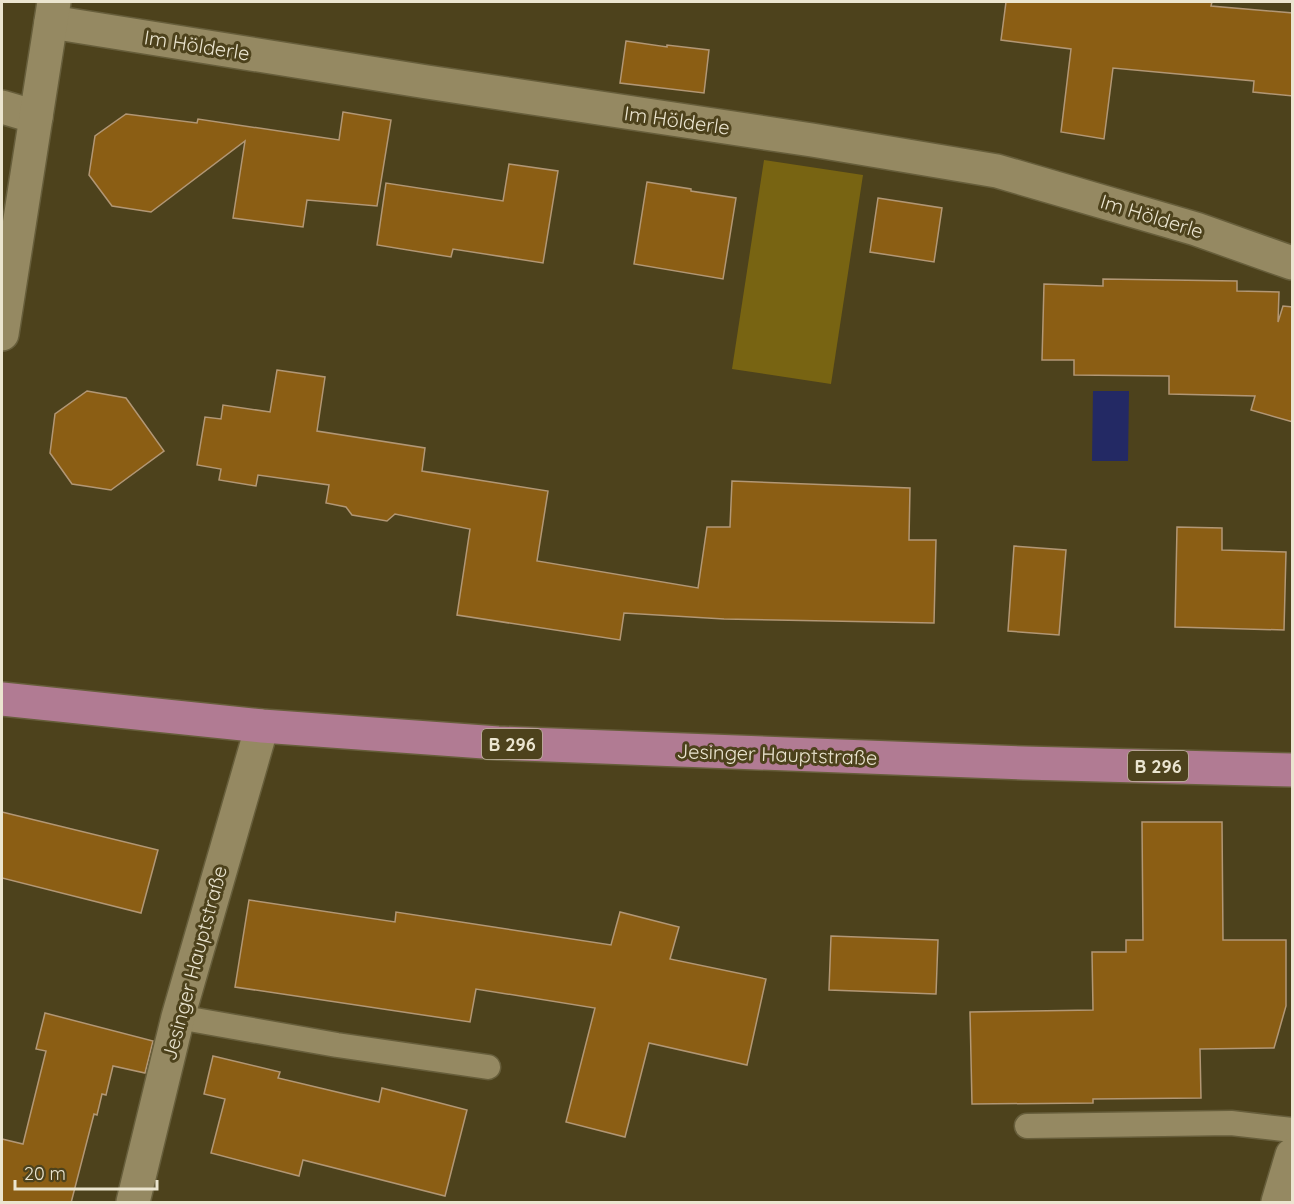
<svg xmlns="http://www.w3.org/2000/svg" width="1294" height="1204" font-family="Quicksand,sans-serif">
<rect width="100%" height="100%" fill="#4d421c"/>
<!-- green -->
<path fill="#786412" d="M 764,160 L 863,175 L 831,384 L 732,369 Z"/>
<!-- water -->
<path fill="#232964" d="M 1093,391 L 1129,391 L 1128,461 L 1092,461 Z"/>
<!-- building -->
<g fill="#8b5e14" stroke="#b29775" stroke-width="1.5">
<path d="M 1006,2 L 1212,2 L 1211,6 L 1293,13 L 1293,96 L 1253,92 L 1254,81 L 1113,68 L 1104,139 L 1061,132 L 1071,49 L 1001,40 Z"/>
<path d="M 626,41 L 667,47 L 667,45 L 709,50 L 704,93 L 620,83 Z"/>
<path d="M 343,112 L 391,120 L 377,206 L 307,200 L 303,227 L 233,218 L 245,141 L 151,212 L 112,206 L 89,175 L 95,136 L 126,114 L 197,123 L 198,119 L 339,140 Z"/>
<path d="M 509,164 L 558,171 L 543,263 L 453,249 L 451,257 L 377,245 L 386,183 L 503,201 Z"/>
<path d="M 647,182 L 691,189 L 691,191 L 736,198 L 723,279 L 634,264 Z"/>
<path d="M 878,198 L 942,208 L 934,262 L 870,252 Z"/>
<path d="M 1103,279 L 1237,281 L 1237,291 L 1279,292 L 1278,322 L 1283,306 L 1293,307 L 1293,422 L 1251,410 L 1255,396 L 1169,394 L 1169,376 L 1074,375 L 1074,360 L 1042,360 L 1044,284 L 1103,286 Z"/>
<path d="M 277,370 L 325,377 L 317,431 L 425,448 L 422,471 L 548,491 L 537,561 L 698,588 L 707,527 L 730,527 L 732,481 L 910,488 L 909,540 L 936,540 L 934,623 L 724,619 L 624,613 L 620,640 L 457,615 L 470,529 L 395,514 L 387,521 L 352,515 L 346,507 L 326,503 L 329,485 L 258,475 L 256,486 L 219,480 L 221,469 L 197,465 L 205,417 L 221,419 L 223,405 L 270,412 Z"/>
<path d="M 87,391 L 126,398 L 164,451 L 111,490 L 72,484 L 50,453 L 55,414 Z"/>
<path d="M 1177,527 L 1222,528 L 1222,550 L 1286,552 L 1284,630 L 1175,627 Z"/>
<path d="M 1014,546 L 1066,550 L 1059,635 L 1008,631 Z"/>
<path d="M 2,812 L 158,850 L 141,913 L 2,878 Z"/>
<path d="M 1142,822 L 1222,822 L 1223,940 L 1286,940 L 1286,1006 L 1274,1048 L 1200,1049 L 1201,1098 L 1093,1099 L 1093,1103 L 972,1104 L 970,1012 L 1093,1010 L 1092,952 L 1126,952 L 1126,940 L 1143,940 Z"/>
<path d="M 249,900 L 395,922 L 396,912 L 611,945 L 620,912 L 679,927 L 670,959 L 766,979 L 747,1065 L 649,1043 L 625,1137 L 566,1122 L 595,1008 L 476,989 L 470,1022 L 235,987 Z"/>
<path d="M 831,936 L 938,940 L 936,994 L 829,990 Z"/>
<path d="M 45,1013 L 153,1041 L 145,1073 L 113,1066 L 106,1095 L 102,1094 L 97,1115 L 94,1114 L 71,1203 L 2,1203 L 2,1139 L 23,1144 L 46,1051 L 36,1049 Z"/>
<path d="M 213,1056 L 280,1072 L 278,1078 L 379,1102 L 382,1088 L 467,1110 L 445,1196 L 303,1160 L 299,1176 L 211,1153 L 225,1099 L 204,1094 Z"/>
</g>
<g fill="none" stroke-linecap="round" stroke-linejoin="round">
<!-- lane casing -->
<g stroke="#675e3b" stroke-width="27">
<g id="lane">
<path d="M 178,1017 L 337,1045 L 488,1067"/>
<path d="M 1027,1126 L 1231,1123 L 1292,1130"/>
</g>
</g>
<!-- street casing -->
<g stroke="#675e3b" stroke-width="36">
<g id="street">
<path d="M 51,22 L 427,82 L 812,140 L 997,171 L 1196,229 L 1292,263"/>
<path d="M 2,107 L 36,117"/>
<path d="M 2,334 L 54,2"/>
<path d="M 133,1202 L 178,1017 L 262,726"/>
<path d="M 1278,1202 L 1292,1155"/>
</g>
</g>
<!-- primary casing -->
<g stroke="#675e3b" stroke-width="36">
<path id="primary" d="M 2,699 L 262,726 L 498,743 L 1024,763 L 1292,770"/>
</g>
<!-- lane -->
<use href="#lane" stroke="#958962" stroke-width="24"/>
<!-- street -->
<use href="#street" stroke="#958962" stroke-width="33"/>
<!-- primary -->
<use href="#primary" stroke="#b17b93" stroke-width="33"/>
</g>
<g text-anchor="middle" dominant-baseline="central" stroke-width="6" stroke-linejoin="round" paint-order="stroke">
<!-- shield labels -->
<g fill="#4d421c" stroke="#bcb49a" stroke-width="1.5">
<rect x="482" y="729" width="60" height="30" rx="4.5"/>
<rect x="1128" y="751" width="60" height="30" rx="4.5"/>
</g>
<g font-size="18" font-weight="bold" fill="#ebe5d0">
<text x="512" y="744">B 296</text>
<text x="1158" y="766">B 296</text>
</g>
<!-- street labels -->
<g font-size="20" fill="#ebe5d0" stroke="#4d421c">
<text transform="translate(197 45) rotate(9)">Im Hölderle</text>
<text transform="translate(677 120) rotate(8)">Im Hölderle</text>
<text transform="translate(1152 216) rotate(17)">Im Hölderle</text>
<text transform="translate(777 754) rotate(2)">Jesinger Hauptstraße</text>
<text transform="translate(194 963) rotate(-75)">Jesinger Hauptstraße</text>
</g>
</g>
<!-- border -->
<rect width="1294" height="1204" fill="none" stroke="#ebe5d0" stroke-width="6"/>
<!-- scale -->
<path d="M15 1180v9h142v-9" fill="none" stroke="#ebe5d0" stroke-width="3"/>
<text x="24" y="1180" font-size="18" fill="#ebe5d0" stroke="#4d421c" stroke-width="4.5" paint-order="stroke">20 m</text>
</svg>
